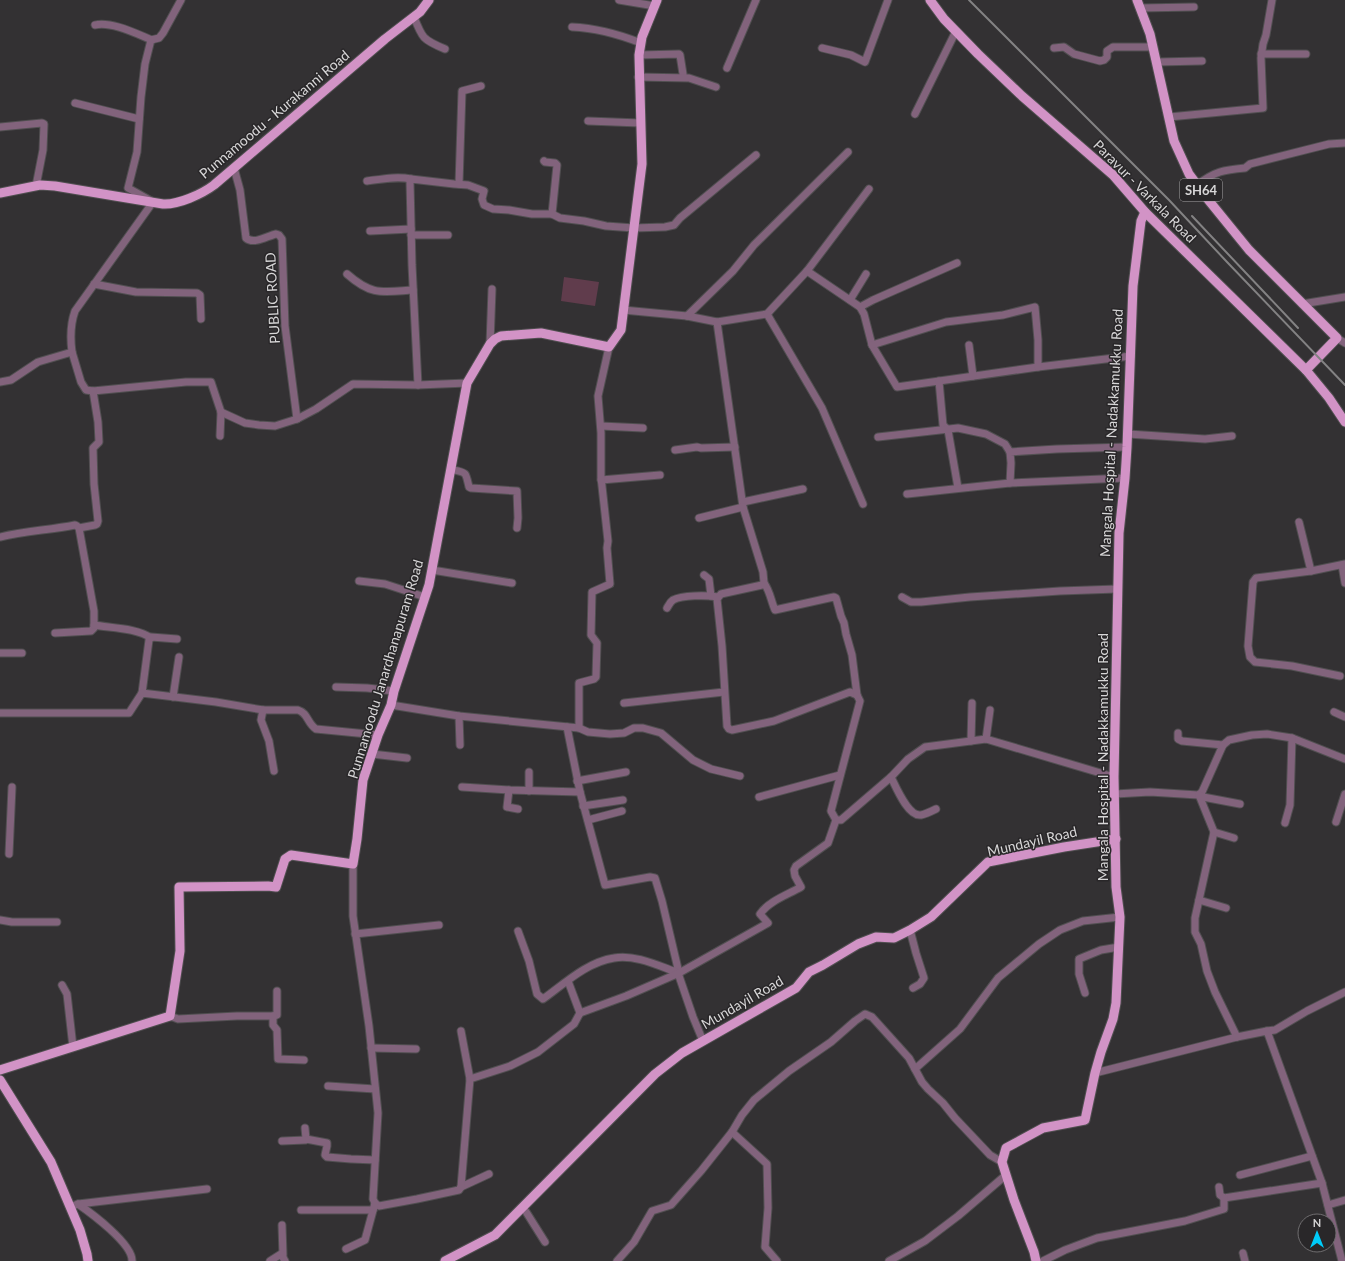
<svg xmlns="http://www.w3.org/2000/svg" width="1345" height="1261" font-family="Lato,sans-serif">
<rect width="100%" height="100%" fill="#333133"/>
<!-- green -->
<path fill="#603c4c" d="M 564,277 L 599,282 L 595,306 L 561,301 Z"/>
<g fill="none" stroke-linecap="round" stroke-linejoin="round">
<!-- minor casing -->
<g stroke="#514f51" stroke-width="9">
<g id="minor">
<path d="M 619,0 L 655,6"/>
<path d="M 1140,8 L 1194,7"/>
<path d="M 414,17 C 422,38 423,40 445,49"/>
<path d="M 95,25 C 111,21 137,34 152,40"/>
<path d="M 572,27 C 597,28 618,34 641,43"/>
<path d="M 822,48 L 851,55 L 865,62 L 888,0"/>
<path d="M 1054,48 L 1064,47 L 1074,54 L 1100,61 L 1104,60 L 1107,57 L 1107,51 L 1113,47 L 1153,47"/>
<path d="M 1261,54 L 1306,54"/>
<path d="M 639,55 L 679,54 L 680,55 L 683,74"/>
<path d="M 1157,62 L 1202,61"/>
<path d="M 727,68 L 756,0"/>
<path d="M 638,77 L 689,78 L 716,87"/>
<path d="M 75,103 L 139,119"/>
<path d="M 915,114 L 956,31"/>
<path d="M 1169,117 L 1263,108 L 1261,58 L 1263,44 L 1266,35 L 1272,0"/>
<path d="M 588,121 L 640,123"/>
<path d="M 0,127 L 42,123 L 44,124 L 43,150 L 36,186"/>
<path d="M 544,161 L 545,162 L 555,163 L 557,165 L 552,214"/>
<path d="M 234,168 L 240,190 L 246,238 C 254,245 267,236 276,234 L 279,235 L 282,239 L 285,326 L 297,419"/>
<path d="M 367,181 C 382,179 397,176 411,179"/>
<path d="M 459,184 L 462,91 L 481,86"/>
<path d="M 1197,185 C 1215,171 1224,170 1245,168 L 1250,164 L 1329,144 L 1345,143"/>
<path d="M 370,231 L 411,229"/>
<path d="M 411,235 L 448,235"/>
<path d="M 807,271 L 869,189"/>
<path d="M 347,274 C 372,296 382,292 413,290"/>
<path d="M 94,284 L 136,292 L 197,293 L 200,295 L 201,319"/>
<path d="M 850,300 L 866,274"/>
<path d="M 1302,304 L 1345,297"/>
<path d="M 860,307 L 873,300 L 957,263"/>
<path d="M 623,310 L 687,316 L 717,322 L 767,314 L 807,271 L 860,307 L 864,314 L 872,345 L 897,387 L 1038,367 L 1131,356"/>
<path d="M 767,314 L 822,408 L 863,504"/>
<path d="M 687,316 L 733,271 L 754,245 L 848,152"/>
<path d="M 717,322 L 743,507 L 763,572 L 764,583 L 762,585 L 721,594 L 717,599 L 722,646 L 727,726 L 729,729 L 732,730 L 774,721 L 850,692 L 857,695 L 860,701 L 831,811 L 836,820"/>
<path d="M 1337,338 L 1345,343"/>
<path d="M 490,344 L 492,289"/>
<path d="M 872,345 L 946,322 L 1003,315 L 1035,307 L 1038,340 L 1038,367"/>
<path d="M 969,345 L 973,376"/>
<path d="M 72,352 L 81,382 L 86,390 L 93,391 L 186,382 L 211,382 L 221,412 L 245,423 L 259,425 L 275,426 L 297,419 L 316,409 L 353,384 L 418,385 L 467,383"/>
<path d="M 939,381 L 943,425 L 948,430 L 958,488"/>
<path d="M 0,382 L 11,380 L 38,362 L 72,352 C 70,337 70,325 75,311 L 153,202 L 128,188 L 137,152 L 141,97 L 145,64 L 151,40 L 159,38 L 163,33 L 181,0"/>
<path d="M 418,385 L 412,265 L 410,182 L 411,179 L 454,184 L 468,185 L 484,191 L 482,199 L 484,205 L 493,209 L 509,210 L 532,214 L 552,214 L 560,218 L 584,221 L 606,226 L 634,228 L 665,227 L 674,225 L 680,218 L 756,155"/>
<path d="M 601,426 L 643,428"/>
<path d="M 1128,434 L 1205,439 L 1232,436"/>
<path d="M 220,436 L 221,412"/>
<path d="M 878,437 L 958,428 L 986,434 L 1005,444 L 1010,452"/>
<path d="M 675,450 L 697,447 L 701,448 L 735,447"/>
<path d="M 451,469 C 467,474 465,470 469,487 L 471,488 L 517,491 L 518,518 L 517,528"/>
<path d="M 601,480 L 660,475"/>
<path d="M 1010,483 L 1125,478"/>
<path d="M 907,494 L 1010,483 L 1011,463 L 1010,452 L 1057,449 L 1127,447"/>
<path d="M 743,502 L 803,489"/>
<path d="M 699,518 L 743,507"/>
<path d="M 1299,522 L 1311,571"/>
<path d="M 79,528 L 95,525 L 97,524 L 98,521 L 94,484 L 93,448 L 99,442 L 98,422 L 93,391"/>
<path d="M 0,537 C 25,531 50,530 75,525 L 77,526 L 79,528 L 94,611 L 94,628 L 91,631 L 55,633"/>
<path d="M 1342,565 L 1345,583"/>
<path d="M 432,570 L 512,583"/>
<path d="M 704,575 L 709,579 L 711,596"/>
<path d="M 359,581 L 385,584 L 425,597"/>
<path d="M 764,583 C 770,591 771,601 775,610 L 829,598 L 834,597 L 836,598 L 841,616 L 844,623 L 846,634 L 852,655 L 857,695"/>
<path d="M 902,597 L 911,602 L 921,602 L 970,597 L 1060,591 L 1117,589"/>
<path d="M 667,608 C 669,605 670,602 673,600 C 682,595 707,595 718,597"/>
<path d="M 94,625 C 111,628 137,628 151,638"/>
<path d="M 0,653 L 22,653"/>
<path d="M 1340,676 L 1292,666 L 1255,662 L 1250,657 L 1248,646 L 1253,582 L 1256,578 L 1311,571 L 1345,564"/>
<path d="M 336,687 L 367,688 L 394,691"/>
<path d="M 142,693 L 149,640 L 151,637 L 177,639"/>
<path d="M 173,697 L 179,657"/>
<path d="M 624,703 L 724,692"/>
<path d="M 391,705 L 459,716 L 579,728 L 588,732 L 610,734 L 624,733 L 634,728 L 643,728 L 661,733 L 693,760 L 711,769 L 740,776"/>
<path d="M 263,710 L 261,720 L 269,741 L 274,771"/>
<path d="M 1334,712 L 1345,717"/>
<path d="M 0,713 L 129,713 L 142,693 L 216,702 L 263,710 L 298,710 C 308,713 307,723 316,729 L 378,735"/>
<path d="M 459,716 L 460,745"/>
<path d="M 567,727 L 580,792 L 605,885 L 650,877 L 655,878 L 662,901 L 679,973"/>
<path d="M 579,728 L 579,683 L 594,679 L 596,677 L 597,643 L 591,635 L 592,592 L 610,584 L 607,548 L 608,541 L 601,477 L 601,433 L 598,396 L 609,347"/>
<path d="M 1178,733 L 1178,739 L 1182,741 L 1223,745"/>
<path d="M 986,739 L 990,710"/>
<path d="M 971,741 L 972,703"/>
<path d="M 372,754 L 407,758"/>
<path d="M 529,772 L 529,791"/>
<path d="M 891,777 C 896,787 908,817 921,815 C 926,814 932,811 936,809"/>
<path d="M 577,781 L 626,772"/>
<path d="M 462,787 L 509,790 L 580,792"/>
<path d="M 509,790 L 507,807 L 518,809"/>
<path d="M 1115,794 L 1150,792 L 1198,795 L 1202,792 L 1223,745 L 1229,740 L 1252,735 L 1267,734 L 1292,738 L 1345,759"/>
<path d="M 1199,795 L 1214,832 L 1195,918 L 1195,932 L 1201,944 L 1207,971 L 1215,992 L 1237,1037"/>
<path d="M 1199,795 L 1203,797 L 1240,804"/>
<path d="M 759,797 L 840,775"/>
<path d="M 583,806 L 623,800"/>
<path d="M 588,820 L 622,811"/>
<path d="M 1336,822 L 1345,794"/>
<path d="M 1285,823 L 1290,805 L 1292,738"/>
<path d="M 1214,832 L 1234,838"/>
<path d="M 9,854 L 12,787"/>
<path d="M 1199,900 L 1226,908"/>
<path d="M 0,920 L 12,922 L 57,922"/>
<path d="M 910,930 L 916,953 L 924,978 L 920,984 L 913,988"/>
<path d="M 518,931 L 529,961 L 537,994 L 543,999 C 564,984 587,962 614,958 C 635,954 659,966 679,973"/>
<path d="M 355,934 L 439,925"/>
<path d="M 678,973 L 693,1017 L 703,1041"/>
<path d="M 568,981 L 580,1013"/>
<path d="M 62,985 L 67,994 L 73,1047"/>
<path d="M 1085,993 L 1079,974 L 1079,959 L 1101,950 L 1119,947"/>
<path d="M 170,1016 L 178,1019 L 237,1016 L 273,1016 L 277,1015 L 277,991"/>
<path d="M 273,1016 L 273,1025 L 277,1030 L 278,1059 L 304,1060"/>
<path d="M 461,1031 L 470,1079"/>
<path d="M 1267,1031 L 1275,1030 L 1307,1011 L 1345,992"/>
<path d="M 371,1048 L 416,1049"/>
<path d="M 915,1069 L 960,1029 L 998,978 L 1039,944 L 1060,930 L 1083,921 L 1120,917"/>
<path d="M 1095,1073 L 1237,1037 L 1267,1031 L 1322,1183 L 1342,1261"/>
<path d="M 328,1086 L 375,1089"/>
<path d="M 305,1128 L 306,1139 L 327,1143 L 327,1146 L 325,1155 L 327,1157 L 351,1159 L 375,1160"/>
<path d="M 732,1132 L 767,1164 L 768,1208 L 765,1247 L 777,1261"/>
<path d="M 282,1141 L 306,1140"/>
<path d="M 1240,1175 L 1312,1156"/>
<path d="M 461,1187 L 489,1174"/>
<path d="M 1219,1187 L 1220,1195 L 1224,1198 L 1322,1183"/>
<path d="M 375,1203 L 379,1206 L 417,1199 L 459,1190 L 461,1187 L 470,1079 L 510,1066 L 538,1052 L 574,1024 L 580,1013 L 626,996 L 679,973 L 768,923 L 760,914 C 769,901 787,895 801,887 L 795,876 L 794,870 L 796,866 L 828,843 L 836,820 L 841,820 L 891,777 L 908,759 L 925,747 L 986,739 L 1114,777"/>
<path d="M 78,1204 C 91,1213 133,1244 132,1261"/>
<path d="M 1328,1205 L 1345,1200"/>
<path d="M 70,1207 L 78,1204 L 207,1189"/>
<path d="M 523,1207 L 545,1242"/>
<path d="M 301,1210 L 373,1210"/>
<path d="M 282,1225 L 283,1255"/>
<path d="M 346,1249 L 365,1240 L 375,1203 L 373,1199 L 378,1113 L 369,1026 L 353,916 L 353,864"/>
<path d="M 1243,1253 L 1245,1261"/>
<path d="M 270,1261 L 281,1254 L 285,1261"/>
<path d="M 617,1261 L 634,1242 L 652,1211 L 671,1205 L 701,1171 L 732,1132 L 742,1115 L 754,1100 L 789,1071 L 831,1042 L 855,1021 L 865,1014 L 872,1017 L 909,1058 L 922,1082 L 928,1089 L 943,1103 L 955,1118 L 990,1155 L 1002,1162"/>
<path d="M 889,1261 L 925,1241 L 958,1216 L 1006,1175"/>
<path d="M 1043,1261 L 1065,1250 L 1097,1238 L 1185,1221 L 1224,1209 L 1224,1198"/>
</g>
</g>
<!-- major casing -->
<g stroke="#514f51" stroke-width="11">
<g id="major">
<path d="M 930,0 L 944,19 L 978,54 L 1022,96 L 1113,175 L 1145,212 L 1306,370 L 1329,398 L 1345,422"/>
<path d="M 1137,0 L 1150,34 L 1174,141 L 1189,174 L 1210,202 L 1249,250 L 1337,338 L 1306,370"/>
<path d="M 0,193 L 40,185 L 55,186 L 163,204 C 178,205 202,194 214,185 L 385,39 L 420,12 L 429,0"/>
<path d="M 0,1070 L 170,1016 L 180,951 L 179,887 L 268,886 L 276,887 L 285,859 L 291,855 L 353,864 L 357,839 L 363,780 L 378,735 L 391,705 L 394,691 L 429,585 L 467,383 L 490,344 L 495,339 L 501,336 L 541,333 L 609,347 L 621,330 L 642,164 L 639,55 L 642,37 L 657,0"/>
<path d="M 0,1080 L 51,1162 L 80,1230 L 87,1254 L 88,1261"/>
<path d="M 445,1261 L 495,1235 L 655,1074 L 682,1053 L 796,988 L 809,972 L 823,965 L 858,944 L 876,937 L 894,938 L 910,930 L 931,917 L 988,862 L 1064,847 L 1116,839"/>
<path d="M 1036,1261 L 1034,1252 L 1014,1200 L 1002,1162 L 1006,1148 L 1043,1128 L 1085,1120 L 1095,1073 L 1101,1052 L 1113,1019 L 1116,1003 L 1120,917 L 1116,887 L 1114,777 L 1119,533 L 1125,478 L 1127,447 L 1133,286 L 1141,221 L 1145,212"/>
</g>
</g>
<!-- minor -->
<use href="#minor" stroke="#82637c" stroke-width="7"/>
<!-- major -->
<use href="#major" stroke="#d293c6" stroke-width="9"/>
<!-- rail -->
<g stroke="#838283" stroke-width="2">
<path d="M 969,0 L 1169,200 L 1227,262 L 1345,385"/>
<path d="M 1192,216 L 1298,328"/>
</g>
</g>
<g text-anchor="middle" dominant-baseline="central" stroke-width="3" stroke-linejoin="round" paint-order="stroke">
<!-- shield labels -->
<rect fill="#292729" stroke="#a3a2a3" stroke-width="1" x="1180" y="179" width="42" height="22" rx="3"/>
<g font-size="13" font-weight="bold" fill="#d7d6d7">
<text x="1201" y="190">SH64</text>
</g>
<!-- street labels -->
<g font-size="14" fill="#d7d6d7" stroke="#292729">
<text transform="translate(274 114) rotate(-40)">Punnamoodu - Kurakanni Road</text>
<text transform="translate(1145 191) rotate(45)">Paravur - Varkala Road</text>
<text transform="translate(272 298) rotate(-93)">PUBLIC ROAD</text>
<text transform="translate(1111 433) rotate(-87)">Mangala Hospital - Nadakkamukku Road</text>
<text transform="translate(385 669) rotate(-73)">Punnamoodu Janardhanapuram Road</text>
<text transform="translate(1102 757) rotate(-90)">Mangala Hospital - Nadakkamukku Road</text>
<text transform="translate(1032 841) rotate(-13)">Mundayil Road</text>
<text transform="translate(742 1002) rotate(-30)">Mundayil Road</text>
</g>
</g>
<!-- north arrow -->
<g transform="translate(1317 1233)"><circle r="19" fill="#292729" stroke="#6f6d6f"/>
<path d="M0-3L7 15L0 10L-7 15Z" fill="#00cbf9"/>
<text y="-6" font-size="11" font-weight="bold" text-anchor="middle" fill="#d7d6d7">N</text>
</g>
</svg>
